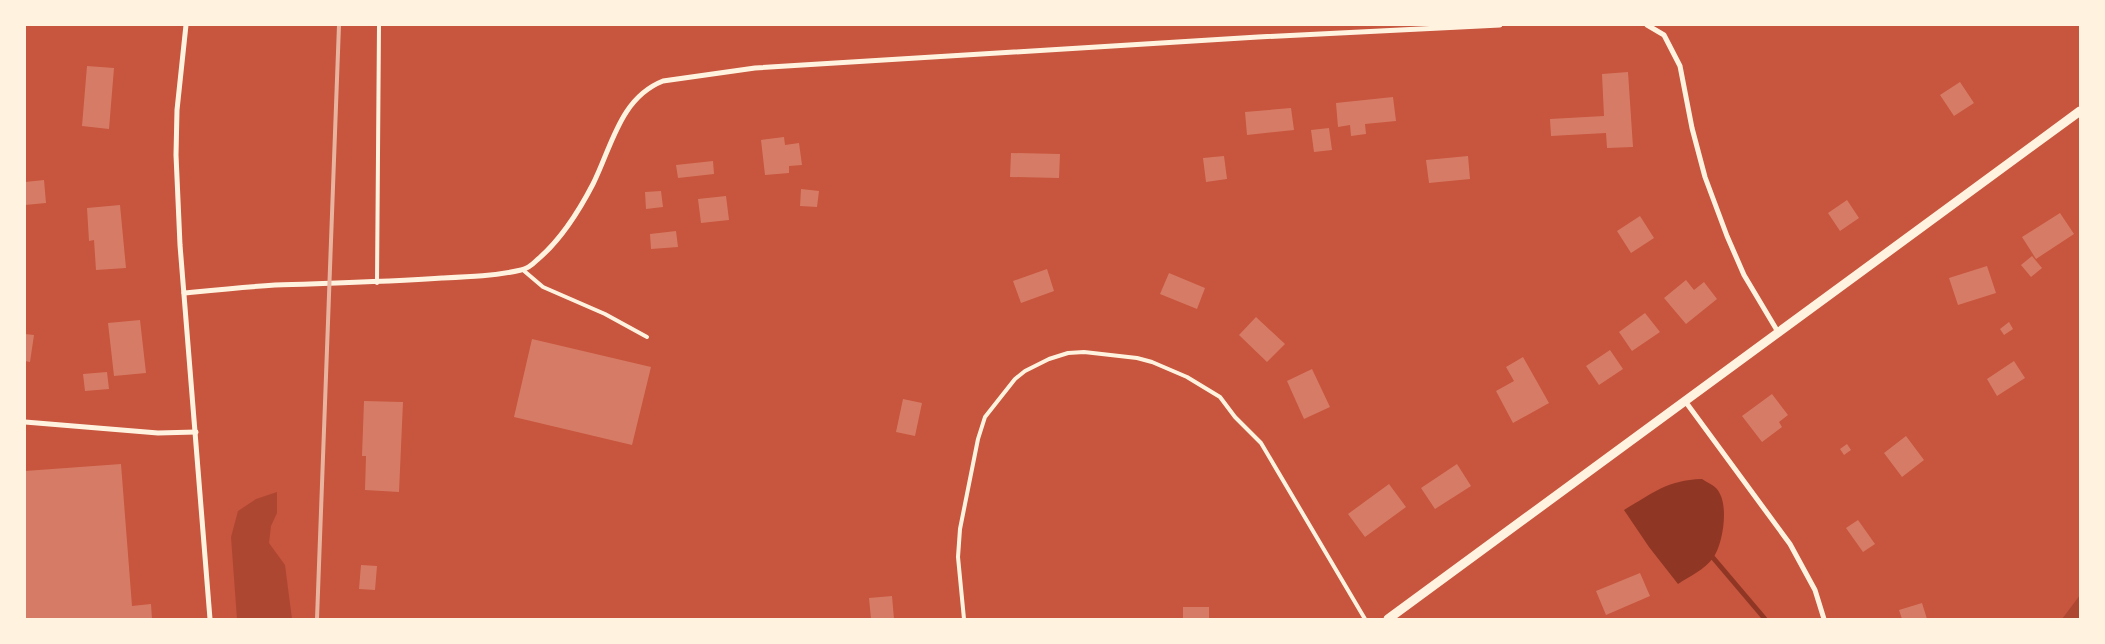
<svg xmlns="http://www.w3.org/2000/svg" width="2105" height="644" font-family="Barlow,sans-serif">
<rect width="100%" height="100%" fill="#c8553d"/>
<!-- green -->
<g fill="#ae4732">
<path d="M 277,492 L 277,513 L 271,526 L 269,543 L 285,565 L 292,619 L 237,619 L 231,537 L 238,511 L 256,499 Z"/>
<path d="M 2080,595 L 2080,619 L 2062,619 Z"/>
</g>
<!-- water -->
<path fill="#8f3625" d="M 1702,479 C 1708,483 1717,486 1720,494 C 1728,509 1723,544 1713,558 C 1704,570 1690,576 1678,584 L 1649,547 L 1624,510 C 1653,493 1667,480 1702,479 Z"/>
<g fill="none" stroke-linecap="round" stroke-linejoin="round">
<!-- stream -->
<path stroke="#8f3625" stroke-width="5" d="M 1709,553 L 1765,619"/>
</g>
<!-- building -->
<g fill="#d67c66">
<path d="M 87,66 L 114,68 L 109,129 L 82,126 Z"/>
<path d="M 1628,72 L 1633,147 L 1607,148 L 1606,133 L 1551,136 L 1550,119 L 1604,116 L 1602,74 Z"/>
<path d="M 1960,82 L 1974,103 L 1954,116 L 1940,95 Z"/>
<path d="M 1393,97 L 1396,121 L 1365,124 L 1366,134 L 1351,136 L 1350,125 L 1338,127 L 1336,103 Z"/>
<path d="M 1291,108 L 1294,130 L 1247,135 L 1245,112 Z"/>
<path d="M 1329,128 L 1332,150 L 1314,152 L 1311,130 Z"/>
<path d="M 784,137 L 785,145 L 799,143 L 802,165 L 789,166 L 789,173 L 765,175 L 761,140 Z"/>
<path d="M 1011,153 L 1060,154 L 1059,178 L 1010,177 Z"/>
<path d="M 1224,156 L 1227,179 L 1206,182 L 1203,158 Z"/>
<path d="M 1468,156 L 1470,179 L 1429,183 L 1426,160 Z"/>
<path d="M 713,161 L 714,174 L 678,178 L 676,165 Z"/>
<path d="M 44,180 L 46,203 L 25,205 L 25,182 Z"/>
<path d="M 801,189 L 819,191 L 817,207 L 800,206 Z"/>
<path d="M 661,191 L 663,207 L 646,209 L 645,192 Z"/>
<path d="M 726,196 L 729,220 L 701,223 L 698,199 Z"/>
<path d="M 1847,200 L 1859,218 L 1840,231 L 1828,213 Z"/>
<path d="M 120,205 L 126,268 L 96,270 L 94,240 L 89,241 L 87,208 Z"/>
<path d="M 2060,213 L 2074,234 L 2036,259 L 2022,237 Z"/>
<path d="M 1640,216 L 1654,238 L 1631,253 L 1617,231 Z"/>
<path d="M 676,231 L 678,247 L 651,249 L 650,234 Z"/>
<path d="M 2032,256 L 2042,268 L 2031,277 L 2021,265 Z"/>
<path d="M 1987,266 L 1996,293 L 1958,305 L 1949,278 Z"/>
<path d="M 1047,269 L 1054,291 L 1021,303 L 1013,281 Z"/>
<path d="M 1169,273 L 1205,288 L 1197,309 L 1160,294 Z"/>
<path d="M 1686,280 L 1694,290 L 1704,282 L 1717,299 L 1686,324 L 1664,298 Z"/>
<path d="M 1645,313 L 1660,332 L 1632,351 L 1619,332 Z"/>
<path d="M 1256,317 L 1285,344 L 1267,362 L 1239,335 Z"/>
<path d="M 140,320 L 146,373 L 114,376 L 108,323 Z"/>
<path d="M 2009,322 L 2013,329 L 2004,335 L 2000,329 Z"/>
<path d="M 25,334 L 34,335 L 30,362 L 25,361 Z"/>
<path d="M 532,339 L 651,367 L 632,445 L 514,417 Z"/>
<path d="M 1610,350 L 1623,369 L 1599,385 L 1586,366 Z"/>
<path d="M 1523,357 L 1549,403 L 1513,423 L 1496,391 L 1514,381 L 1506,367 Z"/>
<path d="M 2014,361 L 2025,378 L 1997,396 L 1987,379 Z"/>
<path d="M 1312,369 L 1330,407 L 1304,419 L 1287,381 Z"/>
<path d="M 107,372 L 109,389 L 85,391 L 83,374 Z"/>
<path d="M 1772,394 L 1788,415 L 1779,422 L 1782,427 L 1762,442 L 1742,416 Z"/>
<path d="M 903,399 L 922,403 L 915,436 L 896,432 Z"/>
<path d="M 364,401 L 403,402 L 399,492 L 365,490 L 366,456 L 362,456 Z"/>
<path d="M 1906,436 L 1924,460 L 1902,477 L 1884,453 Z"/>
<path d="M 1847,444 L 1851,450 L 1844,455 L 1840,449 Z"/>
<path d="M 121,464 L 132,606 L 151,604 L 152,619 L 25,619 L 25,471 Z"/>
<path d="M 1457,464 L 1471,486 L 1435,509 L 1421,488 Z"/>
<path d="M 1389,484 L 1406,507 L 1365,537 L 1348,514 Z"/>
<path d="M 1858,520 L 1875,544 L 1863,552 L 1846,528 Z"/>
<path d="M 361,565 L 377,566 L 375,590 L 359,589 Z"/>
<path d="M 1640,573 L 1650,596 L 1606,615 L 1596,591 Z"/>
<path d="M 892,596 L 894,619 L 871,619 L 869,598 Z"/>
<path d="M 1922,603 L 1927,619 L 1902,619 L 1899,610 Z"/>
<rect x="1183" y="607" width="26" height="12"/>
</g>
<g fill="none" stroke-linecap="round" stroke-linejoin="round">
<!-- service -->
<g stroke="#fff3e0" stroke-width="4">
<path d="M 523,270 L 543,287 L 605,314 L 647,337"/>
<path d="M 377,283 L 379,25"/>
<path d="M 964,619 L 958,557 L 960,529 L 978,439 L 985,417 L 1015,379 L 1025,371 L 1049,359 L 1068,353 L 1084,352 L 1137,358 L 1152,362 L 1187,377 L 1220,397 L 1235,417 L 1261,443 L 1365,619"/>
</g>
<!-- minor -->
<g stroke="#fff3e0" stroke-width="5">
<path d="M 186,25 L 177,110 L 176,155 L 180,245 L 210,619"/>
<path d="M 1647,25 L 1664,35 L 1680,66 L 1692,128 L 1705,177 L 1727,236 L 1744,275 L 1778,332"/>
<path d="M 184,293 C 215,290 245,287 275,285 C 331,283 386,282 442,278 C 468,277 496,276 521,270 C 527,269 533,264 537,260 C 561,240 579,211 593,184 C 612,146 620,98 663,81 L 755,68 L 1258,37 L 1500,25"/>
<path d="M 1685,401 L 1790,544 L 1815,590 L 1824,619"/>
<path d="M 25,422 L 158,433 L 196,432"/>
</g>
<!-- tertiary -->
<path stroke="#fff3e0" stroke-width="9" d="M 1388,619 L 2080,111"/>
<!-- rail -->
<path stroke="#e9b49f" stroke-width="4" d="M 317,619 L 339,25"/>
</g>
<!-- border -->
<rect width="2105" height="644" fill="none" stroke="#fff3e0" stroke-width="52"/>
</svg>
